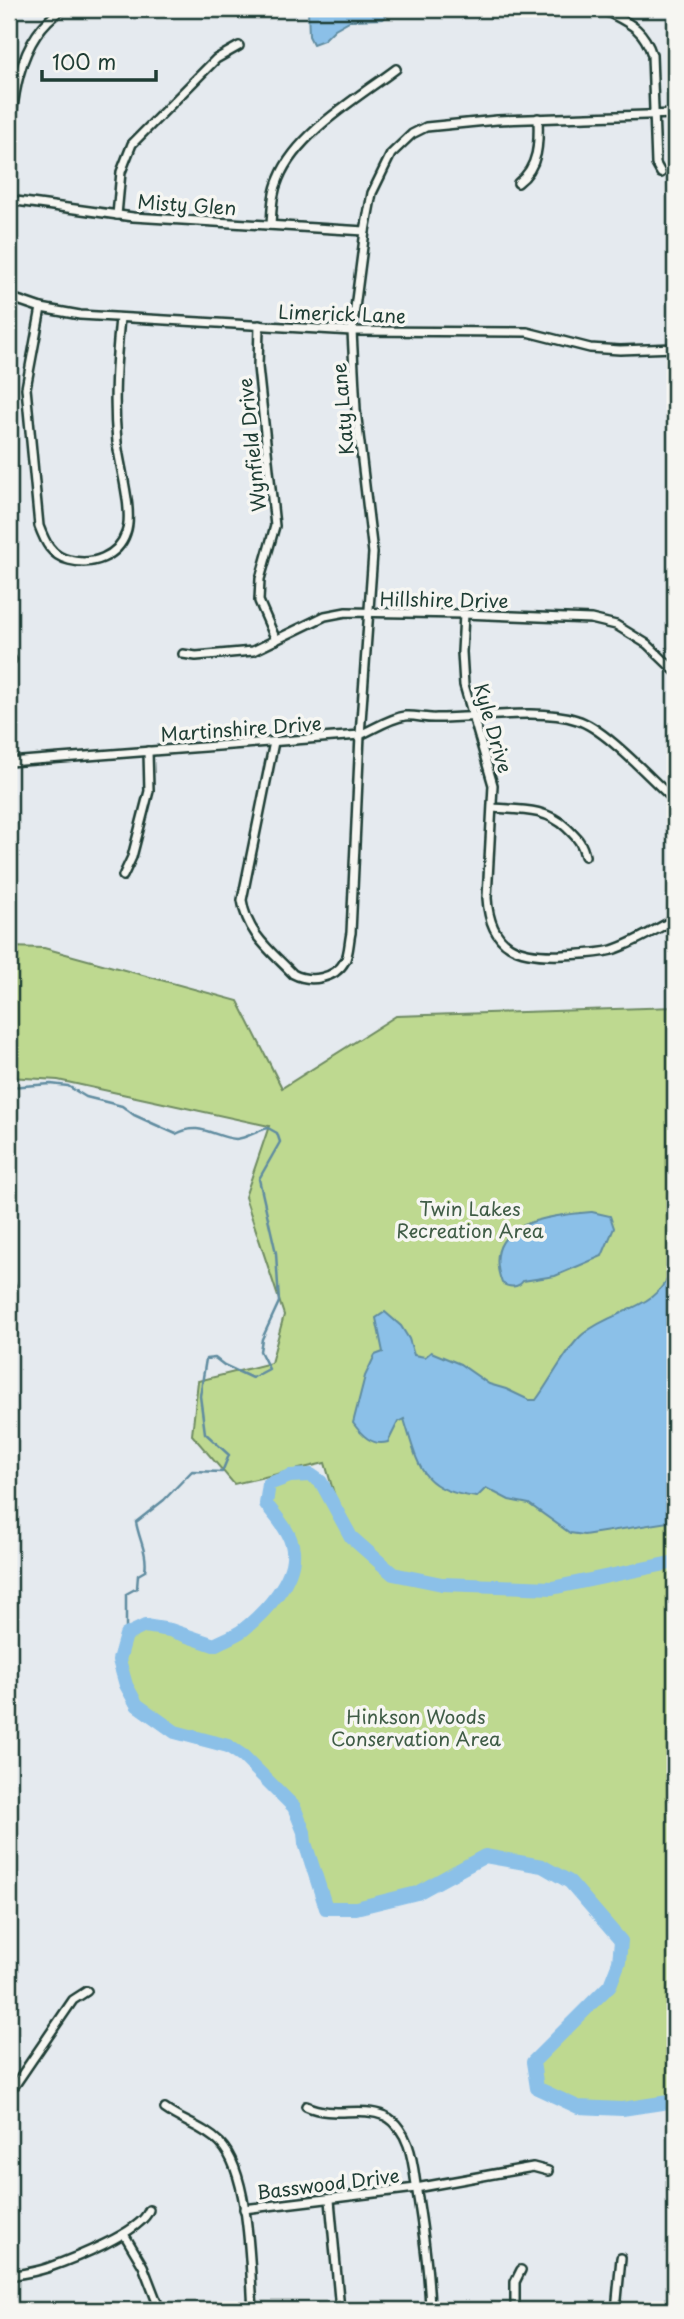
<svg xmlns="http://www.w3.org/2000/svg" width="684" height="2319" font-family="'Playpen Sans',sans-serif">
<rect width="100%" height="100%" fill="#e5eaef"/>
<filter id="ink" filterUnits="userSpaceOnUse"><feTurbulence type="fractalNoise" baseFrequency=".0143" numOctaves="2"/><feDisplacementMap in="SourceGraphic" scale="14" xChannelSelector="R" yChannelSelector="G"/><feConvolveMatrix kernelMatrix="1 2 1 2 8 2 1 2 1" color-interpolation-filters="sRGB"/></filter>
<g filter="url(#ink)">
<!-- green -->
<path fill="#bed990" stroke="#6e8b62" stroke-width="2" fill-rule="evenodd" d="M 9,947 L 44,948 L 238,1001 L 282,1088 L 396,1016 L 675,1007 L 675,2101 L 673,2102 L 622,2109 L 578,2107 L 537,2088 L 533,2062 L 610,1985 L 619,1962 L 621,1940 L 570,1882 L 542,1866 L 485,1856 L 417,1893 L 356,1908 L 326,1908 L 305,1843 L 304,1832 L 294,1807 L 243,1756 L 228,1746 L 175,1732 L 137,1705 L 126,1685 L 119,1660 L 126,1635 L 145,1626 L 170,1630 L 214,1645 C 224,1640 235,1636 244,1629 C 265,1611 300,1577 292,1546 C 287,1529 277,1518 266,1504 L 269,1484 C 346,1453 319,1520 363,1547 L 340,1514 L 325,1463 L 234,1484 L 192,1435 L 198,1381 L 271,1363 L 284,1315 L 245,1197 L 269,1126 L 58,1080 L 9,1077 ZM 651,1565 L 648,1568 L 552,1588 L 528,1587 Z"/>
<!-- water -->
<g fill="#8bc0e8" stroke="#608ca0" stroke-width="2">
<path d="M 308,9 L 394,9 L 383,19 L 351,20 L 335,29 L 324,40 L 313,44 L 309,36 Z"/>
<path d="M 592,1212 L 610,1216 L 614,1228 L 602,1256 L 555,1276 L 523,1281 C 518,1288 509,1288 502,1283 C 479,1222 548,1216 592,1212 Z"/>
<path d="M 675,1264 L 675,1521 L 584,1535 L 570,1533 L 529,1504 L 509,1500 L 486,1488 L 477,1497 C 420,1491 419,1467 404,1419 L 398,1422 L 388,1442 C 372,1447 361,1434 353,1423 L 365,1376 L 375,1355 L 383,1352 L 376,1318 L 385,1312 L 401,1326 L 409,1339 L 414,1355 L 425,1357 L 431,1352 L 460,1364 L 489,1384 L 506,1389 L 529,1400 L 536,1400 C 549,1383 568,1346 583,1334 C 618,1306 656,1313 675,1264 Z"/>
</g>
<g fill="none" stroke-linecap="round" stroke-linejoin="round">
<!-- stream -->
<path stroke="#608ca0" stroke-width="2.5" d="M 9,1087 L 51,1084 L 68,1086 L 86,1097 L 122,1106 L 134,1115 L 176,1134 C 200,1121 213,1137 236,1139 C 245,1139 259,1130 268,1128 L 277,1133 L 280,1142 L 259,1179 L 276,1253 L 279,1302 L 262,1339 L 260,1351 L 269,1369 L 252,1378 L 224,1365 L 215,1358 L 206,1359 L 200,1396 L 205,1433 L 229,1455 L 222,1472 L 192,1471 L 164,1500 L 136,1522 C 139,1540 148,1553 145,1571 L 138,1575 L 137,1588 L 126,1594 L 126,1635"/>
<!-- river -->
<path stroke="#8bc0e8" stroke-width="14" d="M 675,1562 L 552,1588 L 442,1584 L 393,1574 L 351,1537 L 321,1482 L 311,1475 L 290,1476 L 269,1484 L 266,1504 C 277,1518 291,1532 293,1550 C 296,1580 265,1612 243,1630 C 235,1636 223,1640 214,1645 L 170,1630 L 145,1626 L 126,1635 L 119,1660 L 126,1685 L 137,1705 L 175,1732 L 228,1746 L 243,1756 L 294,1807 L 304,1832 L 305,1843 L 326,1908 L 356,1908 L 417,1893 L 485,1856 L 542,1866 L 570,1882 L 621,1941 L 619,1962 L 610,1985 L 533,2062 L 537,2088 L 578,2107 L 622,2109 L 675,2101"/>
<!-- minor casing -->
<g stroke="#1f3d34" stroke-width="12">
<g id="minor">
<path d="M 602,9 C 626,22 643,26 652,55 L 656,164 L 661,173"/>
<path d="M 9,157 C 12,106 15,39 63,9"/>
<path d="M 518,183 C 539,167 539,143 538,118"/>
<path d="M 9,200 L 133,217 L 365,231"/>
<path d="M 117,215 L 121,172 L 132,144 L 216,59 L 239,46"/>
<path d="M 271,225 C 272,209 272,193 279,178 C 297,133 359,97 396,69"/>
<path d="M 9,297 L 41,308 L 80,315 L 352,331 L 527,332 L 590,348 L 620,350 L 675,348"/>
<path d="M 41,308 L 26,388 L 39,526 C 45,542 51,556 69,560 C 92,566 118,557 126,533 C 134,511 119,465 117,442 C 113,400 116,360 120,318"/>
<path d="M 259,325 L 258,367 L 275,526 L 260,579 L 259,601 L 276,640"/>
<path d="M 464,614 L 462,652 L 464,685 L 493,785 L 487,898 C 490,949 519,957 564,955 C 580,954 597,954 612,950 C 634,943 655,930 675,919"/>
<path d="M 183,654 L 196,656 L 253,651 L 325,616 L 346,612 L 464,614 L 591,619 L 616,625 L 647,644 L 675,671"/>
<path d="M 9,656 L 12,660"/>
<path d="M 274,742 L 242,900 C 247,934 271,951 293,974 C 310,983 335,979 345,961 C 349,954 349,941 351,933 L 360,735 L 373,553 L 356,410 L 352,331 L 365,231 L 372,193 L 391,154 L 412,134 L 426,127 L 497,120 L 675,114"/>
<path d="M 9,762 L 360,735 C 374,729 390,718 405,716 C 416,715 426,719 437,718 C 476,718 541,708 577,720 C 604,728 647,775 669,795"/>
<path d="M 493,808 C 521,810 546,808 567,828 C 577,838 582,842 585,856"/>
<path d="M 123,876 L 132,857 L 149,791 L 148,751"/>
<path d="M 9,1288 L 11,1286"/>
<path d="M 9,2088 L 15,2085 L 73,2000 L 87,1991"/>
<path d="M 306,2106 C 334,2119 359,2105 385,2116 C 396,2121 404,2134 408,2145 C 414,2161 415,2181 418,2198 C 424,2236 429,2272 430,2310"/>
<path d="M 165,2109 C 183,2122 204,2127 220,2143 C 250,2173 250,2268 253,2310"/>
<path d="M 330,2200 L 340,2310"/>
<path d="M 244,2209 L 416,2188 L 533,2167 L 548,2171"/>
<path d="M 124,2234 L 143,2266 L 160,2310"/>
<path d="M 9,2276 C 21,2274 35,2272 47,2268 C 70,2260 142,2232 149,2210"/>
<path d="M 515,2310 L 515,2282 L 521,2270"/>
<path d="M 616,2310 L 621,2258"/>
</g>
</g>
<!-- minor -->
<use href="#minor" stroke="#f6f6f2" stroke-width="7"/>
</g>
</g>
<g text-anchor="middle" dominant-baseline="central" stroke-width="7" stroke-linejoin="round" paint-order="stroke">
<!-- street labels -->
<g font-size="19" fill="#1f3d34" stroke="#f6f6f2">
<text transform="translate(187 204) rotate(4)">Misty Glen</text>
<text transform="translate(342 313) rotate(2)">Limerick Lane</text>
<text transform="translate(342 409) rotate(-95)">Katy Lane</text>
<text transform="translate(251 445) rotate(-96)">Wynfield Drive</text>
<text transform="translate(444 599) rotate(1)">Hillshire Drive</text>
<text transform="translate(241 728) rotate(-4)">Martinshire Drive</text>
<text transform="translate(494 728) rotate(74)">Kyle Drive</text>
<text transform="translate(328 2183) rotate(-7)">Basswood Drive</text>
</g>
<!-- park labels -->
<g font-size="19" fill="#3f5c46" stroke="#f6f6f2">
<text x="470" y="1208">Twin Lakes<tspan x="470" dy="22">Recreation Area</tspan></text>
<text x="416" y="1716">Hinkson Woods<tspan x="416" dy="22">Conservation Area</tspan></text>
</g>
</g>
<!-- margin -->
<rect width="684" height="2319" fill="none" stroke="#f6f6f2" stroke-width="35"/>
<rect x="18" y="18" width="649" height="2284" fill="none" stroke="#1f3d34" stroke-width="2.5" filter="url(#ink)"/>
<!-- scale -->
<path d="M42 70v10h114v-10" fill="none" stroke="#1f3d34" stroke-width="3.5"/>
<text x="52" y="70" font-size="21" fill="#1f3d34" stroke="#f6f6f2" stroke-width="5" paint-order="stroke">100 m</text>
</svg>
